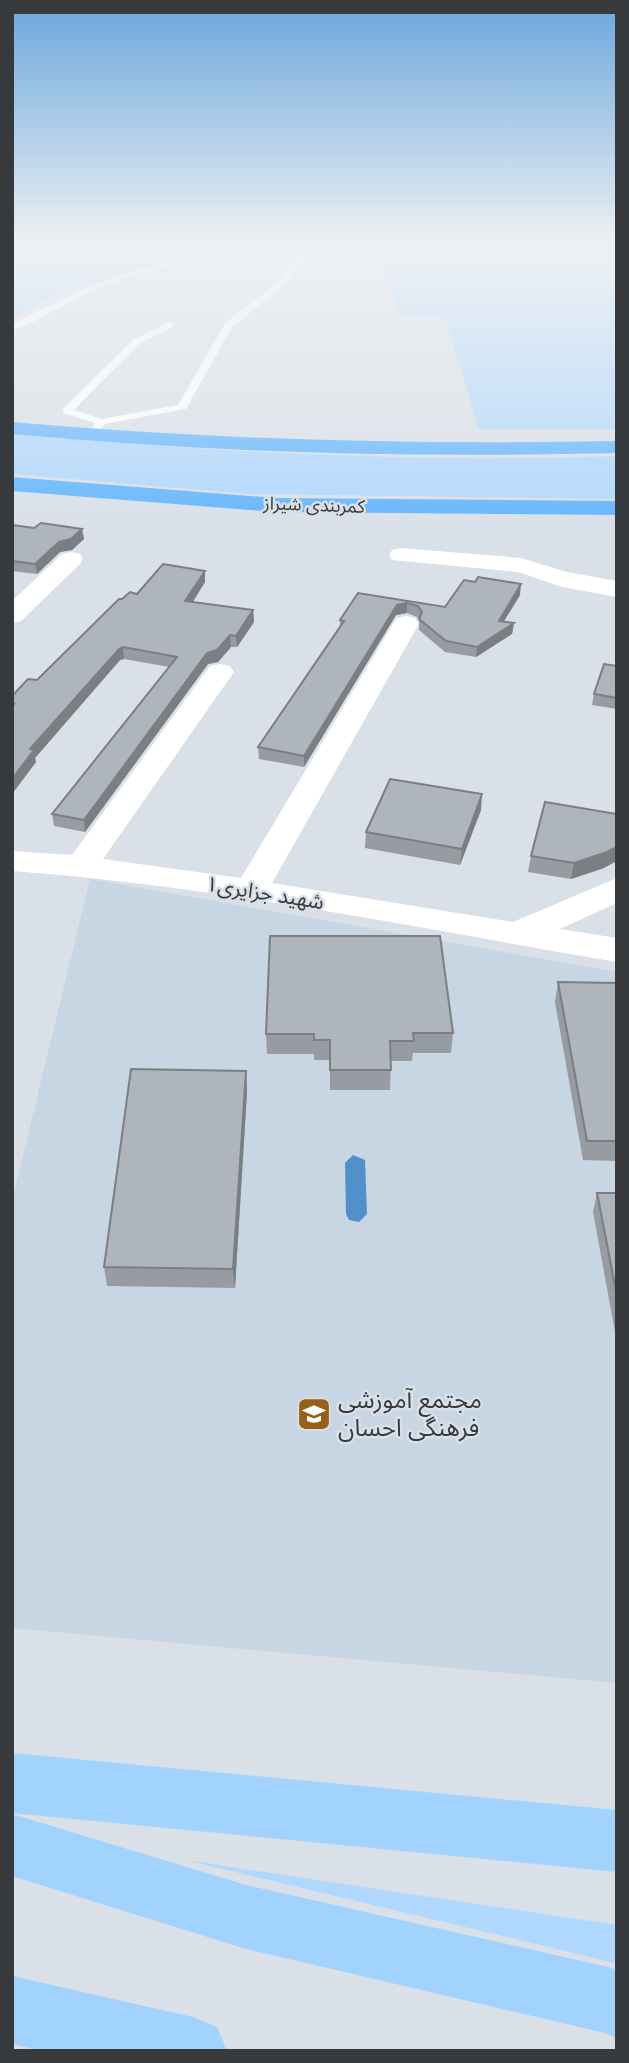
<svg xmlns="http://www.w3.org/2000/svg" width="629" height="2063" font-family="'Fira Sans','Noto Sans Arabic',sans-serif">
<rect width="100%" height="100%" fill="#d9e0e7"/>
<!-- built -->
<path fill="#c8d5e2" d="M 90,879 L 617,972 L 617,1683 L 12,1628 L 12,1201 Z"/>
<!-- green -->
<g fill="#b0d7fd">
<path d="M 12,243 L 212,243 L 196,253 L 56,294 L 12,318 Z"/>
<path d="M 379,243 L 617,243 L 617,429 L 479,429 L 445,318 L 398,316 Z"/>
<path d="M 12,434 C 213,452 415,463 617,456 L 617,499 L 250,494 L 12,474 Z"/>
<path d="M 185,1860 L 617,1925 L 617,1964 L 615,1963 Z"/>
</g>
<!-- water -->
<path fill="#5091cb" d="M 353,1155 L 365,1160 L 367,1214 L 359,1222 L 349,1220 L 346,1214 L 345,1163 Z"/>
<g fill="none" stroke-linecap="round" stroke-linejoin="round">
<!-- lane -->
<path fill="#fff" fill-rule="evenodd" d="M 223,254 L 357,258 L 361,260 L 357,262 L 305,260 L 279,290 L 232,327 L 186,409 L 105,424 L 95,434 L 90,431 L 95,423 L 63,413 L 63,409 L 134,339 L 169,322 L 172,323 L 172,327 L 140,343 L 74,410 L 102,419 L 178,405 L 225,323 L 273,286 L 297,260 C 218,256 163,260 90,292 C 64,304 39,321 12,331 L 12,324 C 80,289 146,259 223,254 Z"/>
<!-- street -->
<g fill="#fff" fill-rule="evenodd">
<path d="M 401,548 L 521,558 L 567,572 L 617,581 L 617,597 L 562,587 L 518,572 L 392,560 L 389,555 L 392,550 Z"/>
<path d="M 71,552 L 80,554 L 83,559 L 80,564 L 21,621 L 12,623 L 12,601 L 62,554 Z"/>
<path d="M 406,616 L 415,618 L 419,624 L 272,883 L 513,922 L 617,878 L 617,903 L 560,929 L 617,938 L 617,962 C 416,928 215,886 12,871 L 12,851 L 72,855 L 210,666 L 220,664 L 230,666 L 234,672 L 103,859 L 241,878 L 393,624 L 397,618 Z"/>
</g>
<!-- primary -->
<g fill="#a1d3fe" fill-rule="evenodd">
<path d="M 12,1753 L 617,1810 L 617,1872 L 12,1813 Z"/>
<path d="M 12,1814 L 246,1885 L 608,1967 L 617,1970 L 617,2038 L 601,2032 L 246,1949 L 12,1876 Z"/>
<path d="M 12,1976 L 193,2017 L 217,2027 L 227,2051 L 43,2051 L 12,2044 Z"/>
</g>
<!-- highway -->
<g fill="#63b5fe" fill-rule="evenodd">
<path d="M 12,422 C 214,440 415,445 617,441 L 617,453 C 415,458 214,453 12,434 Z"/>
<path d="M 12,477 L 275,498 L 617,501 L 617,515 L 275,512 L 12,491 Z"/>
</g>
</g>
<!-- wall -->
<g fill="#969ca2">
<path d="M 12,525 L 34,528 L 82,529 L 84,539 L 72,550 L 60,552 L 37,574 L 12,571 Z"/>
<path d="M 205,582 L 193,602 L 253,610 L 254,622 L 237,647 L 231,647 L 218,662 L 208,664 L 85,832 L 54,826 L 52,814 L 169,667 L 124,659 L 120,660 L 35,758 L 36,762 L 12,794 L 12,696 L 37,680 L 122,599 L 137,594 Z"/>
<path d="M 358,593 L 445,607 L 520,595 L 504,621 L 514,623 L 512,634 L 476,657 L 445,652 L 419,630 L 419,620 L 417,617 L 407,613 L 396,615 L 304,767 L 259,759 L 258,747 L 340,627 L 340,620 Z"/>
<path d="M 617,666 L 617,709 L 592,705 L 594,694 Z"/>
<path d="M 481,810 L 460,865 L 365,848 L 366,832 Z"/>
<path d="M 531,856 L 604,868 L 571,879 L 528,872 Z"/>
<path d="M 558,982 L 617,983 L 617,1161 L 583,1160 L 555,1002 Z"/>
<path d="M 453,1033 L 451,1053 L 413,1053 L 412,1061 L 391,1061 L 390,1090 L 330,1090 L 330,1060 L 314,1060 L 314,1054 L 267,1054 L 266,1034 Z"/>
<path d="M 246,1071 L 247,1091 L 235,1288 L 107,1286 L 104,1267 Z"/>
<path d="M 597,1193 L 617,1193 L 617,1343 L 593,1212 Z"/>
</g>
<!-- shaded-wall -->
<g fill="#7a7f84">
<path d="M 82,529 L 84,539 L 72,550 L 60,552 L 37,574 L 35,564 L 59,542 Z"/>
<path d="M 205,571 L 205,582 L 186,612 L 185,601 Z"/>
<path d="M 521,584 L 520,595 L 498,631 L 499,621 Z"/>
<path d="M 407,603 L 407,613 L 396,615 L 304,767 L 304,756 L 397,605 Z"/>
<path d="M 253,610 L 254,622 L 237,647 L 236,636 Z"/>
<path d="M 514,623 L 512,634 L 476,657 L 477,647 Z"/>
<path d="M 230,635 L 231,647 L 218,662 L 208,664 L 85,832 L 84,820 L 207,653 Z"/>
<path d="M 123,647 L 124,659 L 120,660 L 35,758 L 36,762 L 12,794 L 12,779 L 30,749 L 119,649 Z"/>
<path d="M 482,794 L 481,810 L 460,865 L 462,849 Z"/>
<path d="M 617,847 L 617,861 L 604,868 L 571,879 L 574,863 Z"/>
<path d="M 246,1071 L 247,1091 L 235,1288 L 233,1269 Z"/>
</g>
<!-- building -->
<g fill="#aeb5bc" stroke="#7a7f84" stroke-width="2">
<path d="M 41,523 L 82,529 L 71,539 L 59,542 L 35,564 L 12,561 L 12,525 L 34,528 Z"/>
<path d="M 163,564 L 205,571 L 185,601 L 253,610 L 236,636 L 230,635 L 217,650 L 207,653 L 84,820 L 52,814 L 177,657 L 123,647 L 119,649 L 30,749 L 34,750 L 12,779 L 12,707 L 14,704 L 12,704 L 12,696 L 28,679 L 37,680 L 119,599 L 122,599 L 130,592 L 137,594 Z"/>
<path d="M 478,577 L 521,584 L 499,621 L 514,623 L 477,647 L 446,641 L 419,619 L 422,612 L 418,606 L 407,603 L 397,605 L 304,756 L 258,747 L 344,621 L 340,620 L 358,593 L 445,607 L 464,580 L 475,582 Z"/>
<path d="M 604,664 L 617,666 L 617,698 L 594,694 Z"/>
<path d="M 390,779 L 482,794 L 462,849 L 366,832 Z"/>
<path d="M 545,802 L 617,814 L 617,847 L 607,852 L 574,863 L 531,856 Z"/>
<path d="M 270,936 L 440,936 L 453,1033 L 413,1033 L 414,1041 L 390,1041 L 391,1070 L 330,1070 L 330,1040 L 314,1040 L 314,1034 L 266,1034 Z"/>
<path d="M 558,982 L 617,983 L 617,1141 L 587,1141 Z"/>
<path d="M 131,1069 L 246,1071 L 233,1269 L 104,1267 Z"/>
<path d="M 597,1193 L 617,1193 L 617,1296 Z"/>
</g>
<!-- sky -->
<linearGradient id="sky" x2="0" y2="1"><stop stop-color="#6ba6dc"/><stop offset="0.46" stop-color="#eef1f4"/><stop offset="1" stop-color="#eef1f4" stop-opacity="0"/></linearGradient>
<rect width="629" height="532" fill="url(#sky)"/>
<!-- icons -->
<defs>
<g id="school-square" transform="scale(1.75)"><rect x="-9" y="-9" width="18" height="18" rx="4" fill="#976019" stroke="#d9e0e7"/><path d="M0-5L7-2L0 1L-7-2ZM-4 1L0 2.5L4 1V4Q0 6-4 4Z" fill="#fff"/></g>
</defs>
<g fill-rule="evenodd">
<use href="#school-square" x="314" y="1414"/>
</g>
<g text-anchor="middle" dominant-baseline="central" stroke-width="5" stroke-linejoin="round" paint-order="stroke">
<!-- far-street labels -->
<g font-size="18" fill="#373a3d" stroke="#d9e0e7">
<text transform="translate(314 505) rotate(2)">کمربندی شیراز</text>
</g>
<!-- street labels -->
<g font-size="21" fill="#373a3d" stroke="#d9e0e7">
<text transform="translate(265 893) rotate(9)">شهید جزایری۱</text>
</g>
<!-- near-poi labels -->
<g font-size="24" fill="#373a3d" stroke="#d9e0e7" text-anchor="start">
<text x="338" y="1400">مجتمع آموزشی<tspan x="338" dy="28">فرهنگی احسان</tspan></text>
</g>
</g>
<!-- border -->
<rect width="629" height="2063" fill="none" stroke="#373a3d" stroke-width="28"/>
</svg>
